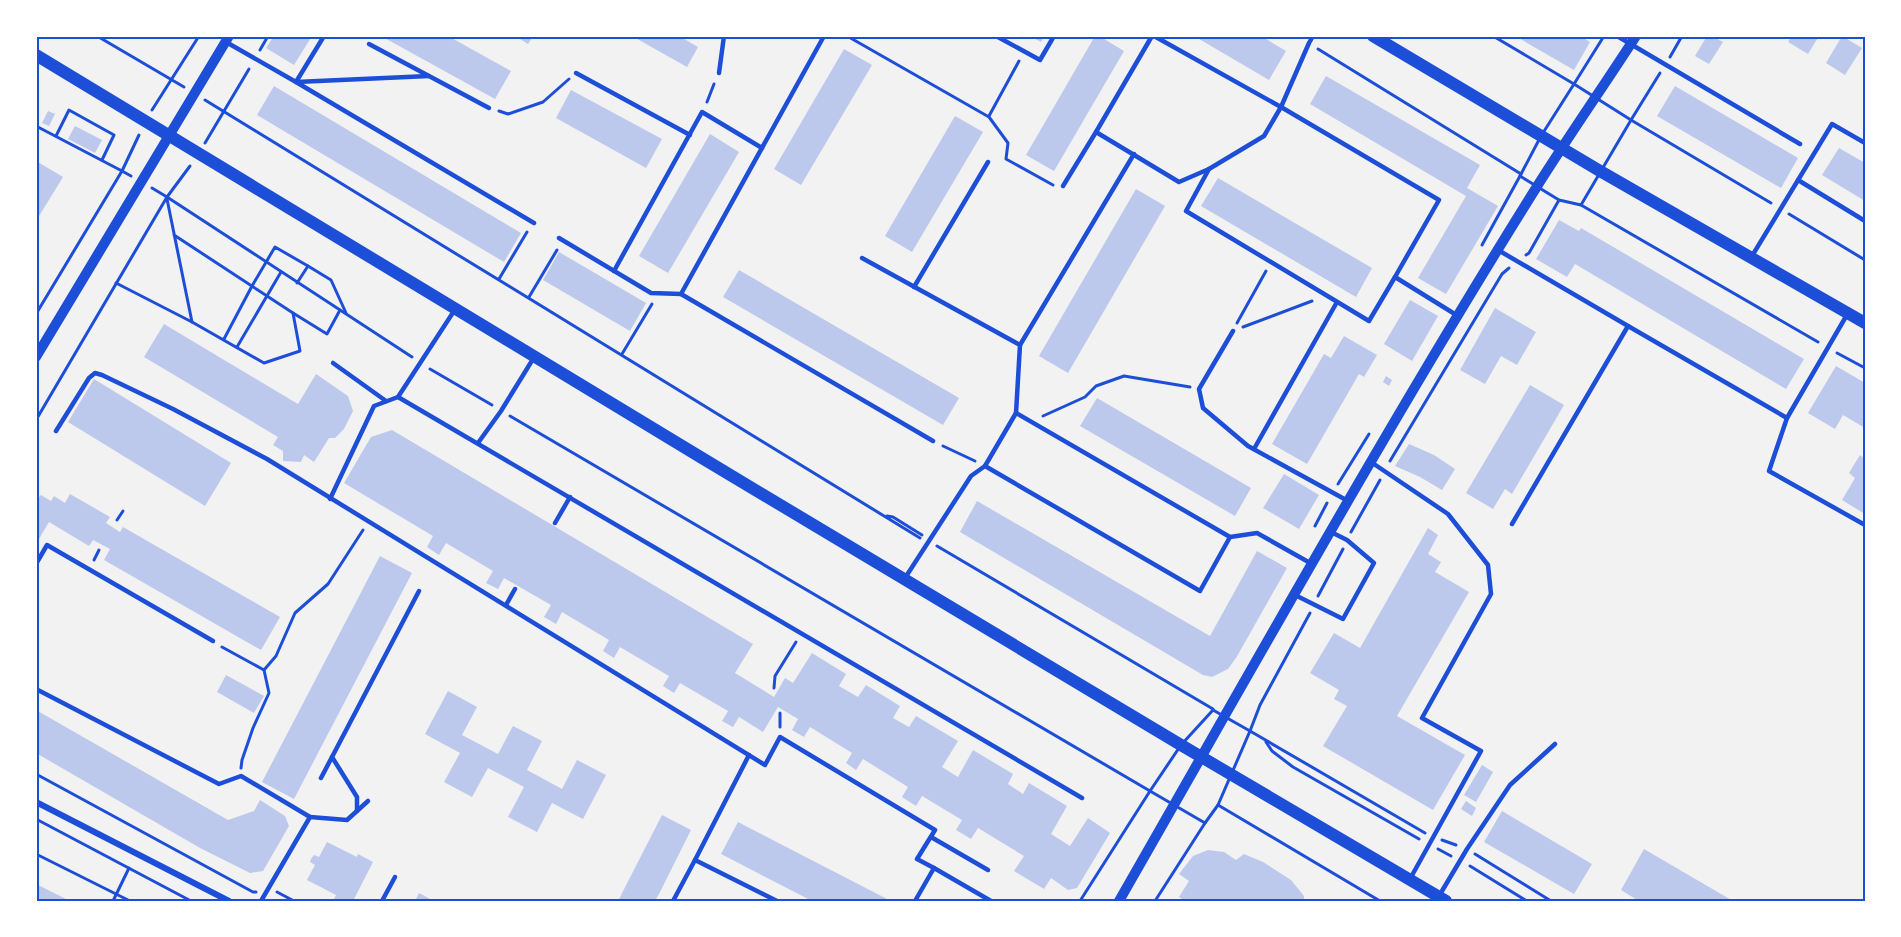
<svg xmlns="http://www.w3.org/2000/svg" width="1901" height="937" font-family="Commissioner,sans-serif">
<rect width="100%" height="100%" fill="#f2f2f2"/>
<!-- building -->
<g fill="#bdc9ec">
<path d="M 274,36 L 312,36 L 294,65 L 266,48 Z"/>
<path d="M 381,36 L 448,36 L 511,71 L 495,99 Z"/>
<path d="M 515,36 L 533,36 L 528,44 Z"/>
<path d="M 632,36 L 679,36 L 698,47 L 687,67 Z"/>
<path d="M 1030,36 L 1044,36 L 1041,42 Z"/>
<path d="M 1095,36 L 1099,36 L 1124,51 L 1054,171 L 1026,155 Z"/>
<path d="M 1194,36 L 1261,36 L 1286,51 L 1269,80 Z"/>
<path d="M 1515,36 L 1580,36 L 1590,42 L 1574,70 Z"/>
<path d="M 1707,36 L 1712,36 L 1723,42 L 1709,64 L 1695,56 Z"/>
<path d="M 1792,36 L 1819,36 L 1808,54 L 1788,42 Z"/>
<path d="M 1842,36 L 1862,48 L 1845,75 L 1826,63 Z"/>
<path d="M 844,49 L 872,65 L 801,185 L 774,169 Z"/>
<path d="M 1326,76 L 1480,165 L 1467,188 L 1498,206 L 1446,294 L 1418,278 L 1466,196 L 1310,104 Z"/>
<path d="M 274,86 L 521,233 L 504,262 L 257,115 Z"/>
<path d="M 1675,86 L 1798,158 L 1781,188 L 1657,116 Z"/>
<path d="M 571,90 L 662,139 L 646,168 L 556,118 Z"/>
<path d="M 48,111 L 55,114 L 49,126 L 42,123 Z"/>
<path d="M 955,116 L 983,132 L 912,252 L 885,236 Z"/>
<path d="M 75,126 L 102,140 L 95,153 L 68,139 Z"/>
<path d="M 710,134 L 739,152 L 668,273 L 639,256 Z"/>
<path d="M 1839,148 L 1865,163 L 1865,201 L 1822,175 Z"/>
<path d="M 36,161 L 63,177 L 36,221 Z"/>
<path d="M 1218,178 L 1372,268 L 1356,297 L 1201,206 Z"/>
<path d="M 1136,189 L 1165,206 L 1068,373 L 1039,356 Z"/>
<path d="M 1559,220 L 1579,231 L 1581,228 L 1804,359 L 1786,389 L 1575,264 L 1567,277 L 1536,259 Z"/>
<path d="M 559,252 L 646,303 L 630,331 L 543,280 Z"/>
<path d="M 739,270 L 959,398 L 943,425 L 723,297 Z"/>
<path d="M 1410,300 L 1438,316 L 1412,361 L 1384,344 Z"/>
<path d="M 1495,308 L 1536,332 L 1517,365 L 1501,356 L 1485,384 L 1460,370 Z"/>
<path d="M 164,324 L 298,404 L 316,374 L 348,396 L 353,411 L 344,429 L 335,438 L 329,438 L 314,462 L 304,455 L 301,462 L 283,461 L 283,451 L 273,445 L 278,437 L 144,357 Z"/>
<path d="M 1344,336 L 1377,355 L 1364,377 L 1359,374 L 1307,464 L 1272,444 L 1324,354 L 1331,358 Z"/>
<path d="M 1836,366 L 1865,383 L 1865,428 L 1843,415 L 1835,429 L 1808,413 Z"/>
<path d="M 1386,376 L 1392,380 L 1389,386 L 1383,382 Z"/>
<path d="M 94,379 L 231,463 L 205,506 L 68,422 Z"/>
<path d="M 1530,385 L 1564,405 L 1512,494 L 1505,489 L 1493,509 L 1466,493 Z"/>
<path d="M 1097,398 L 1251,488 L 1235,516 L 1080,426 Z"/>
<path d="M 392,430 L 753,644 L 735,673 L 774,697 L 785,678 L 793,683 L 812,653 L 846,674 L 839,686 L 858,697 L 866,685 L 900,706 L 893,718 L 909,727 L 916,716 L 958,741 L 942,767 L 958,777 L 973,750 L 1013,774 L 1008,784 L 1023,794 L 1029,783 L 1067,806 L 1051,834 L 1070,846 L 1088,818 L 1110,833 L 1077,888 L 1068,890 L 1051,878 L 1044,889 L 1014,871 L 1024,856 L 978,828 L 971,839 L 956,830 L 962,820 L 922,796 L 916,806 L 902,797 L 908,787 L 863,759 L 856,770 L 846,763 L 852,753 L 810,727 L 804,737 L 792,730 L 798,719 L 778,707 L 763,732 L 739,717 L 733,727 L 722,721 L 728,711 L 680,683 L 674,693 L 663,686 L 669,676 L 620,647 L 614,658 L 603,651 L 609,640 L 562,612 L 556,624 L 544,617 L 551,605 L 504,578 L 498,589 L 486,583 L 493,571 L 446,543 L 439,555 L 427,547 L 433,536 L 344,483 L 371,437 Z"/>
<path d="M 1409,444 L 1434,455 L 1455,469 L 1442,490 L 1420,477 L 1395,466 Z"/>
<path d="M 1860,455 L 1865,459 L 1865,514 L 1842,500 L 1855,478 L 1849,473 Z"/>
<path d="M 1284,474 L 1319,495 L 1299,529 L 1263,508 Z"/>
<path d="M 70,494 L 110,517 L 106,523 L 120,532 L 123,527 L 280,617 L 261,650 L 104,560 L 110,549 L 93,540 L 89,546 L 49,522 L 36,544 L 36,496 L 39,497 L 41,495 L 51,501 L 54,496 L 65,503 Z"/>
<path d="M 977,501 L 1210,636 L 1257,551 L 1287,568 L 1236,658 L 1228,669 L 1212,677 L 1203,675 L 960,532 Z"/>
<path d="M 1428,528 L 1438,535 L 1428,554 L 1441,562 L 1435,572 L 1469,592 L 1397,716 L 1465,755 L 1433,810 L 1323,746 L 1347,706 L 1334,699 L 1339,690 L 1310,673 L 1334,633 L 1360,648 Z"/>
<path d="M 380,556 L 412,573 L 294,799 L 262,782 Z"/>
<path d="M 226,675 L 264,696 L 254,713 L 217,692 Z"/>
<path d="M 448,691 L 477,707 L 462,735 L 498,754 L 513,726 L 542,741 L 527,770 L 562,789 L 577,760 L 606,775 L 583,819 L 552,803 L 537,832 L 508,817 L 524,787 L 488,768 L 472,797 L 444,782 L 460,753 L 425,734 Z"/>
<path d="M 36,710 L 228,820 L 254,811 L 260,800 L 285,816 L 289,826 L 263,871 L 250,873 L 200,848 L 36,753 Z"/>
<path d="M 1482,765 L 1493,772 L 1476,802 L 1464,795 Z"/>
<path d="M 1466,801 L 1476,808 L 1472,816 L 1461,809 Z"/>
<path d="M 1502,811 L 1592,864 L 1574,894 L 1484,842 Z"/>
<path d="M 662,815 L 691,830 L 660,892 L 655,901 L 618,901 Z"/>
<path d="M 738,822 L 891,901 L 812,901 L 721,854 Z"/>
<path d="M 327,842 L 357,857 L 358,854 L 373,862 L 353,901 L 338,901 L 334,899 L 336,895 L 307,880 L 315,865 L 310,862 L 311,859 L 314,855 L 319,857 Z"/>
<path d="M 1644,849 L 1733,901 L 1639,901 L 1621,890 Z"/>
<path d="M 1208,850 L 1224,852 L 1236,860 L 1244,854 L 1263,862 L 1291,880 L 1304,896 L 1304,901 L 1185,901 L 1179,897 L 1189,881 L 1179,874 L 1193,856 Z"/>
<path d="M 36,884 L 70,901 L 36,901 Z"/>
<path d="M 419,893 L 434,901 L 415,901 Z"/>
</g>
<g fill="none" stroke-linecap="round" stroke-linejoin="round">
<!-- path -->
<g stroke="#1d4ed8" stroke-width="3">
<path d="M 97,36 L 184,87"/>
<path d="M 847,36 L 989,117 L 1008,143 L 1006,159 L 1053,185"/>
<path d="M 1493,36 L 1574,84 L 1604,36"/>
<path d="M 1318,49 L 1521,174"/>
<path d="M 260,50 L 268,36"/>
<path d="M 1670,57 L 1682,36"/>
<path d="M 1660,73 L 1631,120 L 1771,203"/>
<path d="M 1574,84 L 1631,120 L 1581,205 L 1559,200 L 1520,176 L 1541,136 Z"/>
<path d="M 205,100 L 920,538"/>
<path d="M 707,102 L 714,84"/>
<path d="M 152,110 L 199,36"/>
<path d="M 499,111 L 508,114 L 543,102 L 569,79"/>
<path d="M 989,116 L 1019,61"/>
<path d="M 36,126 L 122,171 L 36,314"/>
<path d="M 56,136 L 69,110 L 114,135 L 102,160"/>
<path d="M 205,143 L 249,69"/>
<path d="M 131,176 L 122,171 L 139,135"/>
<path d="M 152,188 L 167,197 L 190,166"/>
<path d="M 167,199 L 192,322 L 264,363 L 300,351 L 293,313 L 174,235"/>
<path d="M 1581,205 L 1818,342"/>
<path d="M 1789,214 L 1865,260"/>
<path d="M 1482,245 L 1520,176"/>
<path d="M 1526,255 L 1529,253 L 1559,200"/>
<path d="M 308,266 L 331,280 L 346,313"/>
<path d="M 499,279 L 527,232"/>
<path d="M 116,283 L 192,322"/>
<path d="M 529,297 L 557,250"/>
<path d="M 293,313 L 327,334 L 340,310"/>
<path d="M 1237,323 L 1266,271"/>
<path d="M 1243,327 L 1312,301"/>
<path d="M 224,339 L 252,286 L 275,247 L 308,266 L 297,283"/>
<path d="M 237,347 L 281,272"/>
<path d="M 1837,353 L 1865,368"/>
<path d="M 622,354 L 652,304"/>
<path d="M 430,369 L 492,405"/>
<path d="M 510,416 L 1150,791 L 1080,901"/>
<path d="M 1043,416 L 1085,397 L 1096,386 L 1124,376 L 1190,387"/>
<path d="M 36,420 L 167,197 L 412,357"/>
<path d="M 943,446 L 975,461"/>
<path d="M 1390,461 L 1502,274 L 1509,268"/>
<path d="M 1338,484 L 1369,434"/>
<path d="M 887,516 L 893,517 L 922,535"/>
<path d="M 117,520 L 123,511"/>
<path d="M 1315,526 L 1327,503"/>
<path d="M 1351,532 L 1380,480"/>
<path d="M 937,546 L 1213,709"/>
<path d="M 94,560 L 99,550"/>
<path d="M 1318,596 L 1343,549"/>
<path d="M 1310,613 L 1260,705 L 1250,731 L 1425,833"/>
<path d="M 222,647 L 264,670 L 276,656 L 295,613 L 328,584 L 363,530"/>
<path d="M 774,688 L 775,676 L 796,642"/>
<path d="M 1213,710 L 1250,731 L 1218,805 L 1205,823 L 1150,791 L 1181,745 Z"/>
<path d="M 780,713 L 780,727"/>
<path d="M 1266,742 L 1272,751 L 1293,767 L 1419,839"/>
<path d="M 241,768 L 242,760 L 253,728 L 269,693 L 264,670"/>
<path d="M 36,774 L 253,892 L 256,892"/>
<path d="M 1218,805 L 1380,901"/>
<path d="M 36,819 L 191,901"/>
<path d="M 1442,840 L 1456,845"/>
<path d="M 1438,849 L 1451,856"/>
<path d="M 36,854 L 130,901"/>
<path d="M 1475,854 L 1551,901"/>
<path d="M 1470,866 L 1527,901"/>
<path d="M 277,892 L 294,901"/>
<path d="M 113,901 L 129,868"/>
<path d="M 1155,901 L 1205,823"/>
</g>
<!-- service -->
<g stroke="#1d4ed8" stroke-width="4.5">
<path d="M 996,36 L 1040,60 L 1054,36"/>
<path d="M 1152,36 L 1096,132 L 1179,182 L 1209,169"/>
<path d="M 1154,36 L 1281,107 L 1264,136 L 1209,169 L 1186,211 L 1369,321 L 1395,277"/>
<path d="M 1313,36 L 1309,43 L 1281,107 L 1439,200 L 1395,277 L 1458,316"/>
<path d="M 1617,36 L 1800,144"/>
<path d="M 226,42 L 296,82 L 324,36"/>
<path d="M 369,44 L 489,108"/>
<path d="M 576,73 L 690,135"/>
<path d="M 719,73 L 724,36"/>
<path d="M 429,76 L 296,82 L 534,223"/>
<path d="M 1798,180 L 1865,221"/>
<path d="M 1063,186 L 1096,132"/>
<path d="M 559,238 L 651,293 L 681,294 L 824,36"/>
<path d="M 1498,250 L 1628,326 L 1512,524"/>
<path d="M 1752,256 L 1832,124 L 1865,143"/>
<path d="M 862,258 L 1020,345"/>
<path d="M 614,271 L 702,112 L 762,148"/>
<path d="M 914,287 L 988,162"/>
<path d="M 681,294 L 933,441"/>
<path d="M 1848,313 L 1787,418 L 1769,471 L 1865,525"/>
<path d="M 1628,326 L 1787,418"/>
<path d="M 1233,331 L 1199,389 L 1203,408 L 1248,446 L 1348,501"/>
<path d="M 333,363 L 386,401"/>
<path d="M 398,397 L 1082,798"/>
<path d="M 1016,413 L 1020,345 L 1134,154"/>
<path d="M 56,431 L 89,378 L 95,373 L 102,375 L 173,409 L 267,459 L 765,765 L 780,737 L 935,830 L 917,859 L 934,868"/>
<path d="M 478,443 L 501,411 L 533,359"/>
<path d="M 1254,449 L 1337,302"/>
<path d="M 1371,462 L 1448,514 L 1488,565 L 1491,594 L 1422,718 L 1481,751 L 1410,879"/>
<path d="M 985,466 L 1200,591 L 1230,537"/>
<path d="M 330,499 L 374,406 L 398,397 L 454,311"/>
<path d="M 555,523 L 570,497"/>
<path d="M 36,564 L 47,545 L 213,641"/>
<path d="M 905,578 L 971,476 L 985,466 L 1016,413 L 1230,537 L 1257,533 L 1312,564"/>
<path d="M 1295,595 L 1343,619 L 1374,563 L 1347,540 L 1331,532"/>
<path d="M 506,605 L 515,589"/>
<path d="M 36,689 L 219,784 L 241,776 L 310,817 L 261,901"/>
<path d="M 321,778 L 332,757"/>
<path d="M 357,811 L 357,797 L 332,757 L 419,591"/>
<path d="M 310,817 L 347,820 L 368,801"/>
<path d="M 931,837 L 988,870"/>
<path d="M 695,860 L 749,755"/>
<path d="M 1439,896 L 1467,849 L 1510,785 L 1555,744"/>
<path d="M 382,901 L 395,877"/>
<path d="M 673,901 L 695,860 L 777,901"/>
<path d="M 915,901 L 934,868 L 991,901"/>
</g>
<!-- minor -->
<path stroke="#1d4ed8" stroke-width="6" d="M 36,802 L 229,901"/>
<!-- tertiary -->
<g stroke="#1d4ed8" stroke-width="10">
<path d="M 36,357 L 229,36"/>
<path d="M 1119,901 C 1256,662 1390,421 1536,188 C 1568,137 1603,87 1636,36"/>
</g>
<!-- secondary -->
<g stroke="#1d4ed8" stroke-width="12">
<path d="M 1373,36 L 1600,171 L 1865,323"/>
<path d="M 36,55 L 702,458 L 1181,745 L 1446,901"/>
</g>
</g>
<!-- border -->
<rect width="1901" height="937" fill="none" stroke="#ffffff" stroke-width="75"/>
<rect x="38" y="38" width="1826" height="862" fill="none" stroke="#1d4ed8" stroke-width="2"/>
</svg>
